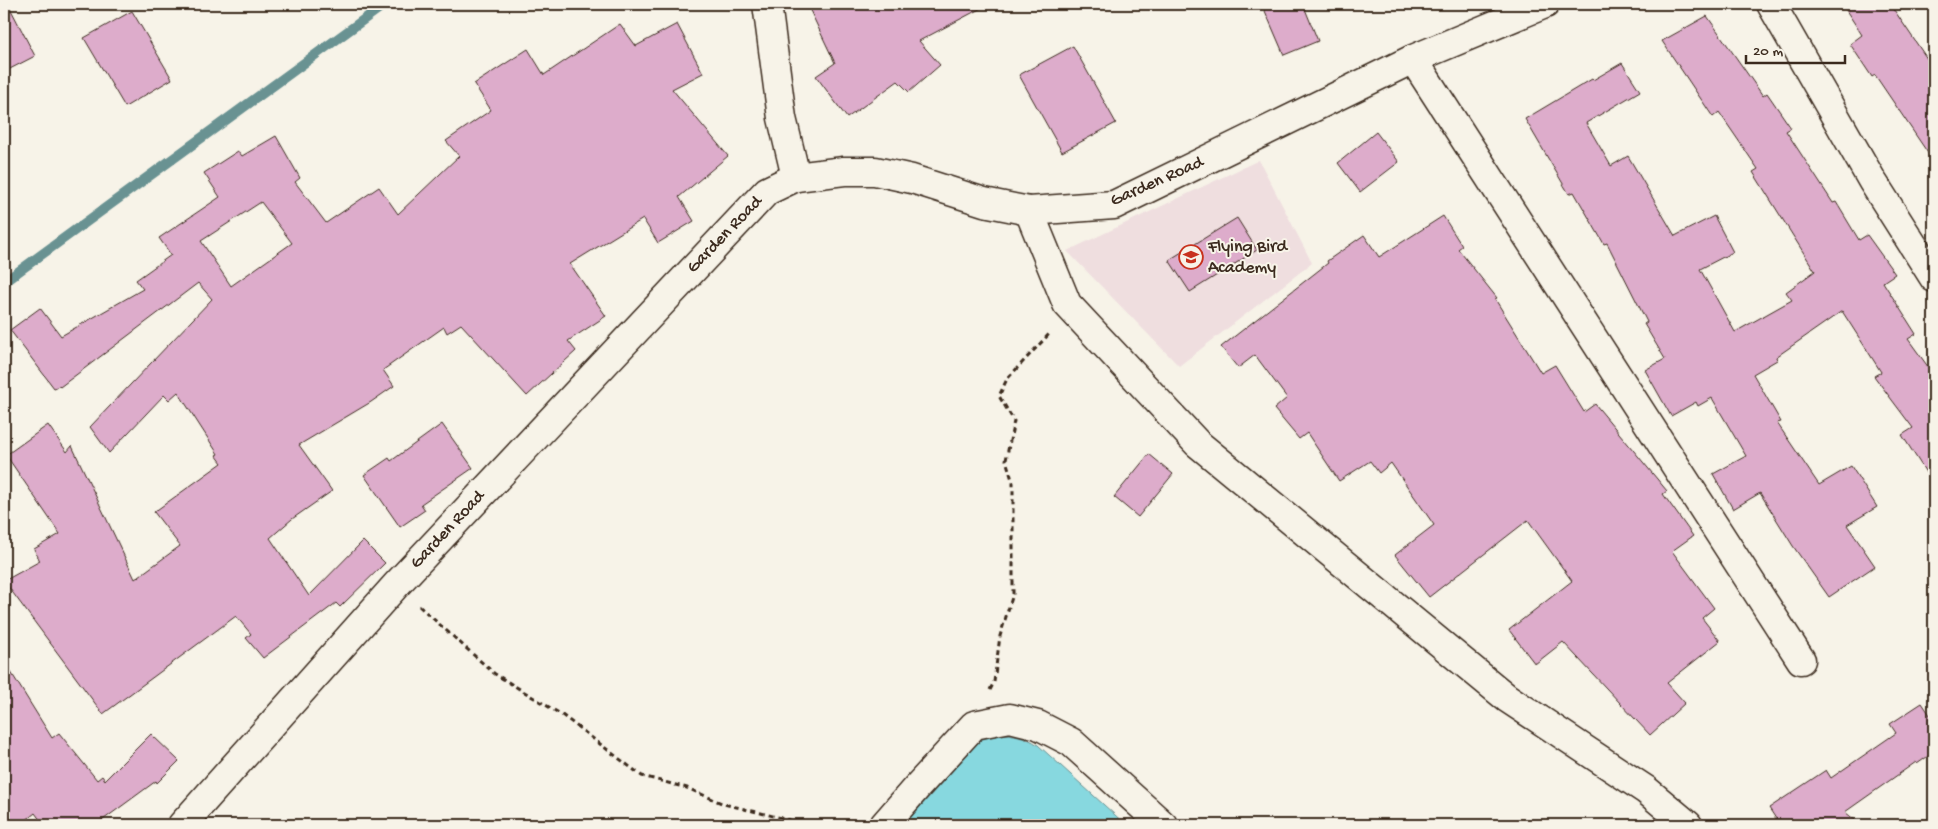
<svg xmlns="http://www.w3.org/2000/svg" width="1938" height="829" font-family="'Gochi Hand',sans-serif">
<rect width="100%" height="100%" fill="#f7f3e8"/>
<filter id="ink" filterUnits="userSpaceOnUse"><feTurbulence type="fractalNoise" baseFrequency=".02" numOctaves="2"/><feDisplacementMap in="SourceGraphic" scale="10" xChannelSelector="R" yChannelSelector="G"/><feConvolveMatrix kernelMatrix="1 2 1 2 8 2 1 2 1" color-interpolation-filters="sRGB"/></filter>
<g filter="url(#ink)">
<!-- built -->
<path fill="#efdedf" d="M 1259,160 L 1312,263 L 1179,366 L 1067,251 Z"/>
<!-- water -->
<path fill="#87d8df" stroke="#699292" d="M 998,734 C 1014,734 1025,736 1038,745 L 1126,825 L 904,825 L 980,740 Z"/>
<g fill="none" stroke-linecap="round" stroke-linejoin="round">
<!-- stream -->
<path stroke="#699292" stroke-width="10" d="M 4,282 L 385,4"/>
</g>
<!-- building -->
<g fill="#ddaccb" stroke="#3b2a1e" fill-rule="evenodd">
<path d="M 4,4 L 8,4 L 35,56 L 4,72 Z"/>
<path d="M 807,4 L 989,4 L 919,41 L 940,65 L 909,92 L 898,81 L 847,118 L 816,76 L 835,63 Z"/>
<path d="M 1262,4 L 1303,4 L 1318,41 L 1284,55 Z"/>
<path d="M 1842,4 L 1890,4 L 1934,69 L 1934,162 L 1875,75 L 1872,77 L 1850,44 L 1862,35 Z"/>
<path d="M 132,11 L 172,79 L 125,107 L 84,38 Z"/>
<path d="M 1707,16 L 1763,96 L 1767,93 L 1791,128 L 1786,131 L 1833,203 L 1836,202 L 1859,240 L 1867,235 L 1895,274 L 1883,282 L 1916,334 L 1908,339 L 1934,375 L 1934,485 L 1902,435 L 1913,428 L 1874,376 L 1881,372 L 1842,311 L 1776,357 L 1777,360 L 1753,374 L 1781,422 L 1777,423 L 1819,485 L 1851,466 L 1877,507 L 1847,525 L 1875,566 L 1829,597 L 1793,546 L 1760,493 L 1733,509 L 1713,474 L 1746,456 L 1712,398 L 1698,406 L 1696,402 L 1671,416 L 1645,370 L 1665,359 L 1644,324 L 1647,322 L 1607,243 L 1604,244 L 1574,192 L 1569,194 L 1525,119 L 1592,79 L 1593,80 L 1622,63 L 1640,91 L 1586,123 L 1611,166 L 1628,156 L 1675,236 L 1714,216 L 1733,252 L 1700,269 L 1735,332 L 1792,300 L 1786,292 L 1815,271 L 1753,172 L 1758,169 L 1719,112 L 1713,117 L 1662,41 Z"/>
<path d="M 620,24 L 636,46 L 677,24 L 703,73 L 672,89 L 728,156 L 679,197 L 694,221 L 658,243 L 643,219 L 570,264 L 606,316 L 568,341 L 576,351 L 527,396 L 461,324 L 447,333 L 444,327 L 383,370 L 394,386 L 371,402 L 299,445 L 332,491 L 292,519 L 270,538 L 309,596 L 363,541 L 385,563 L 340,607 L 336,603 L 263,658 L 246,638 L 251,634 L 236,616 L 103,714 L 4,581 L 40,561 L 34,549 L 60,534 L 6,455 L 48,425 L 67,452 L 72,446 L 135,579 L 180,546 L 154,512 L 222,463 L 216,455 L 218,454 L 178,392 L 169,400 L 164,395 L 109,453 L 90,427 L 212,299 L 198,283 L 60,387 L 59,386 L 54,388 L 10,330 L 40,308 L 61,336 L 143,289 L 136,280 L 171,255 L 159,238 L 220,197 L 204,173 L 238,151 L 242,156 L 276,136 L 300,178 L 295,182 L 326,223 L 379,187 L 398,214 L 459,156 L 446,141 L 491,110 L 474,84 L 528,49 L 544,75 ZM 261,202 L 292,243 L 231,286 L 201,241 Z"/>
<path d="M 1073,46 L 1116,123 L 1062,152 L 1019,75 Z"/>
<path d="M 1376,132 L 1399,162 L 1360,192 L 1338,163 Z"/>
<path d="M 1443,216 L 1462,246 L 1458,249 L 1497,298 L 1495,299 L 1541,373 L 1555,365 L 1584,412 L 1595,404 L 1667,491 L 1663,494 L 1693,536 L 1672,551 L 1714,608 L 1702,618 L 1720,641 L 1667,683 L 1685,703 L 1650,735 L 1563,642 L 1535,664 L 1509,630 L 1572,581 L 1528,520 L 1429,597 L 1395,555 L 1434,525 L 1391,463 L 1379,473 L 1370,461 L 1339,481 L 1307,433 L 1299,439 L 1274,409 L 1287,398 L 1255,355 L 1238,368 L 1221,347 L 1328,263 L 1327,261 L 1364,235 L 1379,257 Z"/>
<path d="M 1237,218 L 1257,250 L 1190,292 L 1169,260 Z"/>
<path d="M 442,424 L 473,468 L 421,504 L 425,510 L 400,527 L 364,475 L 389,458 L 391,461 Z"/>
<path d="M 1149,454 L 1173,474 L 1138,517 L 1114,497 Z"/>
<path d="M 4,661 L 52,738 L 59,733 L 97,780 L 102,776 L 105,780 L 151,734 L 179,761 L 157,783 L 156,781 L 96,825 L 44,825 L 35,813 L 20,825 L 4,825 Z"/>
<path d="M 1922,703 L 1934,721 L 1934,752 L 1917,764 L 1916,762 L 1845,812 L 1861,825 L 1780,825 L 1769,808 L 1826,770 L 1831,778 L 1896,733 L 1890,724 Z"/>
</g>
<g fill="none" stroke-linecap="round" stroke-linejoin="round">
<!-- minor casing -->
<g stroke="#3b2a1e" stroke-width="31">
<g id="minor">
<path d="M 767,4 L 782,118 L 796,177"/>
<path d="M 1771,4 L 1873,182 L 1934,278"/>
<path d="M 1413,59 L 1801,660"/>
<path d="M 1029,211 L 1067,304 L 1197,443 L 1507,698 L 1646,790 L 1688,825"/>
<path d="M 182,825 L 397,584 L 767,191 L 796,177 L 844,171 L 875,171 L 912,179 L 984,202 L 1029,211 L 1114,205 L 1413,59 L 1545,4"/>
<path d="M 884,825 L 917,787 L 974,725 L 1010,718 L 1038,725 L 1071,742 L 1163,825"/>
</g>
</g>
<!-- path -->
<g stroke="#3b2a1e" stroke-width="3" stroke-dasharray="5 4" stroke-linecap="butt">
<path d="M 419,606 L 495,674 L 562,715 L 642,776 L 687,788 L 724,804 L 810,825"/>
<path d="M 990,690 L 994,682 L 1000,636 L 1013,594 L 1013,483 L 1006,460 L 1014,421 L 999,396 L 1007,379 L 1051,332"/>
</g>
<!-- minor -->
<use href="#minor" stroke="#f7f3e8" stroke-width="28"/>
</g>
</g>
<!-- icons -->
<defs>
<g id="school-ring" transform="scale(1.25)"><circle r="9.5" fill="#f7f3e8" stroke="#c8321e" stroke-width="1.5"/><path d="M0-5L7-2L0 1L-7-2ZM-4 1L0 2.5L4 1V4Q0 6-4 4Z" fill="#c8321e"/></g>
</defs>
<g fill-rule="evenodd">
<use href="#school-ring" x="1191" y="257"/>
</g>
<g text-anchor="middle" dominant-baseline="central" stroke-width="4" stroke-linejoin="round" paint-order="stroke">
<!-- street labels -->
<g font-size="18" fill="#3b2a1e" stroke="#f7f3e8">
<text transform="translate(1157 182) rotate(-24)">Garden Road</text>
<text transform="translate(725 235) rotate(-46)">Garden Road</text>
<text transform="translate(448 530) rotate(-47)">Garden Road</text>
</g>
<!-- poi labels -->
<g font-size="18" fill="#3b2a1e" stroke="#f7f3e8" text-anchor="start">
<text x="1208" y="247">Flying Bird<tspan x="1208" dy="21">Academy</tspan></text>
</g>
</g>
<!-- margin -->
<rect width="1938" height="829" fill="none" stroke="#f7f3e8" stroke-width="20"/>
<rect x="10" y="10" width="1918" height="809" fill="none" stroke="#3b2a1e" stroke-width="2" filter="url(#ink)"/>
<!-- scale -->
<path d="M1746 55v8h99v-8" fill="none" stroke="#3b2a1e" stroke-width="2.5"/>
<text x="1753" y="55" font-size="15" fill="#3b2a1e" stroke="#f7f3e8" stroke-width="4" paint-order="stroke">20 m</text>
</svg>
